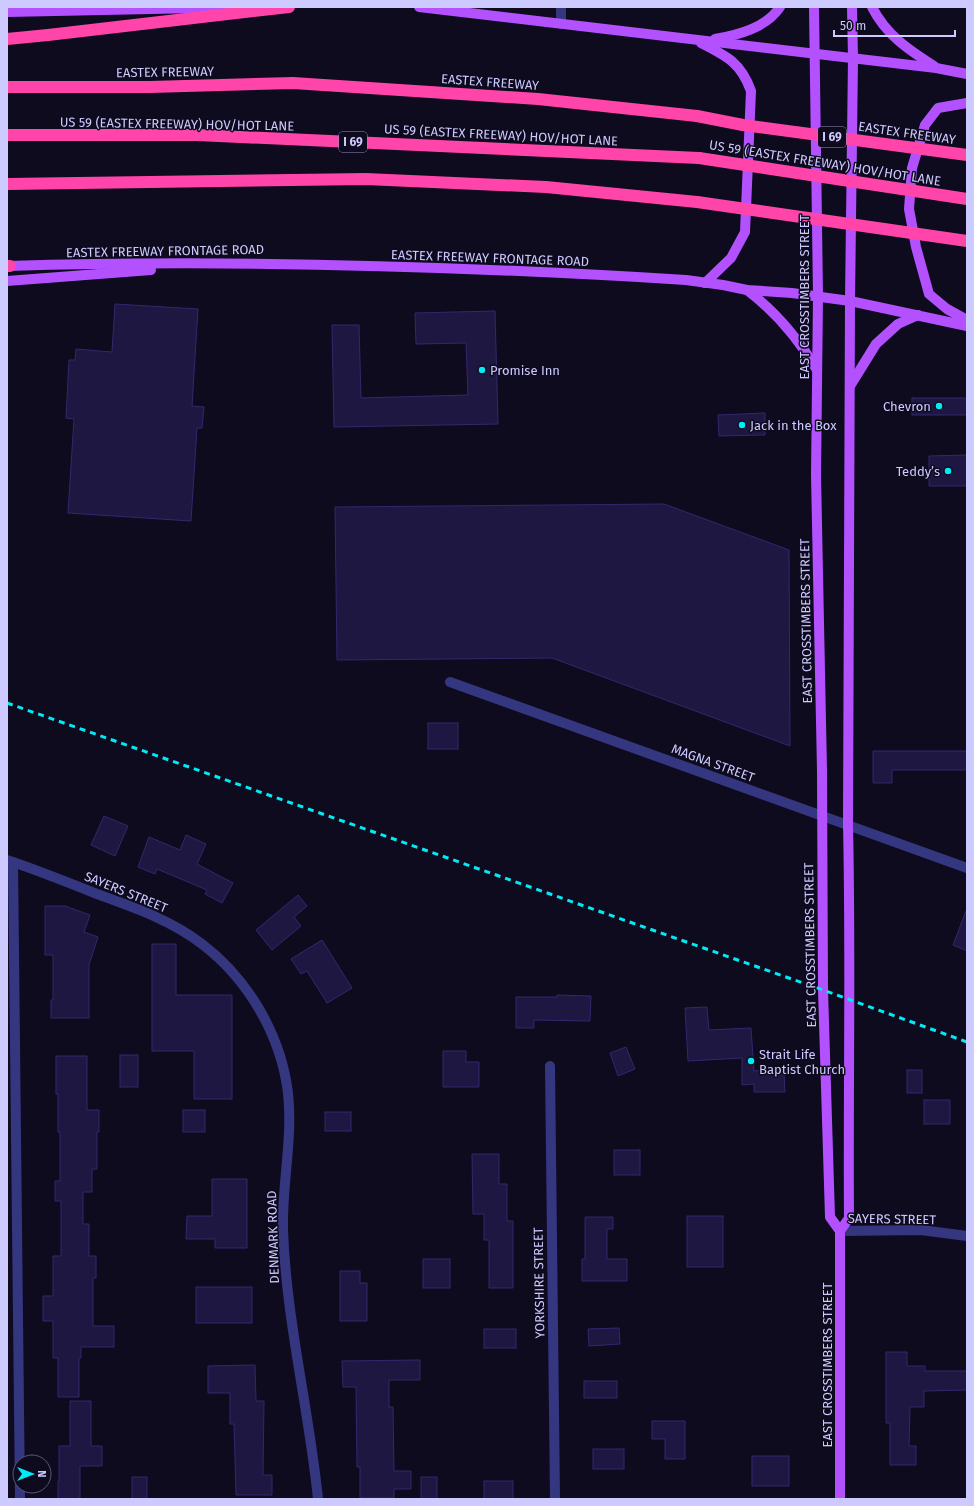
<svg xmlns="http://www.w3.org/2000/svg" width="974" height="1506" font-family="'Fira Sans',sans-serif">
<rect width="100%" height="100%" fill="#0e0b1f"/>
<!-- building -->
<g fill="#1d1741" stroke="#32286e">
<path d="M 115,304 L 198,309 L 192,406 L 204,407 L 202,428 L 197,428 L 191,521 L 68,513 L 74,419 L 66,418 L 69,360 L 75,360 L 76,349 L 112,352 Z"/>
<path d="M 495,311 L 498,424 L 334,427 L 332,325 L 359,325 L 361,398 L 468,395 L 466,343 L 416,344 L 415,313 Z"/>
<rect x="912" y="398" width="55" height="17"/>
<path d="M 765,413 L 765,435 L 719,436 L 718,415 Z"/>
<path d="M 967,455 L 967,486 L 929,486 L 929,456 Z"/>
<path d="M 664,504 L 789,550 L 790,746 L 552,658 L 337,660 L 335,507 Z"/>
<rect x="428" y="723" width="30" height="26"/>
<path d="M 873,751 L 967,751 L 967,770 L 892,770 L 892,783 L 873,783 Z"/>
<path d="M 104,816 L 128,826 L 115,856 L 91,845 Z"/>
<path d="M 186,835 L 206,844 L 197,864 L 233,883 L 222,903 L 205,894 L 207,890 L 157,869 L 155,874 L 138,867 L 149,837 L 180,850 Z"/>
<path d="M 298,895 L 307,906 L 294,917 L 301,926 L 272,950 L 256,930 Z"/>
<path d="M 45,906 L 65,906 L 90,915 L 84,932 L 98,937 L 89,965 L 89,1018 L 51,1018 L 51,1000 L 53,1000 L 53,955 L 45,955 Z"/>
<path d="M 966,911 L 967,911 L 967,951 L 953,945 Z"/>
<path d="M 322,940 L 352,988 L 327,1003 L 307,971 L 301,974 L 291,959 Z"/>
<path d="M 152,944 L 176,944 L 176,995 L 232,995 L 232,1099 L 194,1099 L 194,1051 L 152,1051 Z"/>
<path d="M 557,995 L 591,996 L 590,1021 L 534,1020 L 534,1028 L 516,1028 L 516,997 L 557,997 Z"/>
<path d="M 707,1007 L 709,1030 L 751,1028 L 754,1071 L 767,1070 L 767,1074 L 784,1074 L 785,1092 L 754,1092 L 754,1084 L 742,1085 L 742,1058 L 688,1061 L 685,1008 Z"/>
<path d="M 626,1047 L 635,1069 L 618,1076 L 610,1053 Z"/>
<path d="M 443,1051 L 466,1051 L 466,1062 L 479,1062 L 479,1087 L 443,1087 Z"/>
<rect x="120" y="1055" width="18" height="32"/>
<path d="M 56,1056 L 87,1056 L 87,1110 L 99,1110 L 99,1132 L 97,1132 L 97,1169 L 92,1169 L 92,1192 L 83,1192 L 83,1224 L 89,1224 L 89,1256 L 96,1256 L 96,1278 L 93,1278 L 93,1326 L 114,1326 L 114,1347 L 81,1347 L 81,1358 L 79,1358 L 79,1397 L 58,1397 L 58,1358 L 53,1358 L 53,1321 L 43,1321 L 43,1296 L 53,1296 L 53,1256 L 61,1256 L 61,1201 L 55,1201 L 55,1181 L 60,1181 L 60,1132 L 58,1132 L 58,1094 L 56,1094 Z"/>
<rect x="907" y="1070" width="15" height="23"/>
<rect x="924" y="1100" width="26" height="24"/>
<rect x="183" y="1110" width="22" height="22"/>
<rect x="325" y="1112" width="26" height="19"/>
<rect x="614" y="1150" width="26" height="25"/>
<path d="M 472,1154 L 499,1154 L 499,1184 L 507,1184 L 507,1221 L 513,1221 L 513,1288 L 489,1288 L 489,1240 L 484,1240 L 484,1214 L 473,1214 Z"/>
<path d="M 212,1179 L 247,1179 L 247,1248 L 215,1248 L 215,1239 L 186,1239 L 187,1216 L 212,1216 Z"/>
<rect x="687" y="1216" width="36" height="51"/>
<path d="M 585,1217 L 613,1217 L 613,1229 L 607,1229 L 607,1259 L 627,1259 L 627,1281 L 582,1281 L 582,1259 L 585,1259 Z"/>
<rect x="423" y="1259" width="27" height="29"/>
<path d="M 340,1271 L 360,1271 L 360,1283 L 367,1283 L 367,1321 L 340,1321 Z"/>
<rect x="196" y="1287" width="56" height="36"/>
<path d="M 619,1328 L 620,1344 L 589,1346 L 588,1329 Z"/>
<rect x="484" y="1329" width="32" height="19"/>
<path d="M 886,1352 L 907,1352 L 907,1366 L 925,1366 L 925,1371 L 967,1371 L 967,1390 L 924,1391 L 924,1407 L 910,1407 L 909,1446 L 916,1446 L 916,1465 L 890,1465 L 890,1423 L 886,1423 Z"/>
<path d="M 420,1360 L 420,1380 L 389,1380 L 389,1407 L 393,1407 L 394,1471 L 411,1471 L 411,1489 L 394,1489 L 394,1498 L 360,1498 L 360,1467 L 357,1467 L 356,1387 L 343,1387 L 342,1361 Z"/>
<path d="M 255,1365 L 256,1401 L 264,1401 L 263,1475 L 272,1475 L 272,1495 L 236,1495 L 234,1424 L 230,1424 L 230,1393 L 208,1393 L 208,1366 Z"/>
<rect x="584" y="1381" width="33" height="17"/>
<path d="M 70,1401 L 91,1401 L 91,1446 L 102,1446 L 102,1466 L 80,1466 L 80,1499 L 58,1499 L 58,1481 L 59,1481 L 59,1446 L 70,1446 Z"/>
<path d="M 652,1421 L 685,1421 L 685,1459 L 665,1459 L 665,1439 L 652,1439 Z"/>
<rect x="593" y="1449" width="31" height="20"/>
<rect x="752" y="1456" width="37" height="30"/>
<rect x="132" y="1477" width="15" height="22"/>
<rect x="421" y="1477" width="16" height="22"/>
<rect x="484" y="1481" width="29" height="18"/>
</g>
<g fill="none" stroke-linecap="round" stroke-linejoin="round">
<!-- minor -->
<g stroke="#353680" stroke-width="10">
<path d="M 561,7 L 561,24"/>
<path d="M 450,682 L 967,868"/>
<path d="M 7,860 C 37,870 67,882 97,894 C 133,907 171,920 202,944 C 248,979 281,1035 288,1093 C 293,1138 282,1183 283,1229 C 286,1320 309,1409 318,1499"/>
<path d="M 13,862 L 20,1499"/>
<path d="M 550,1066 L 555,1499"/>
<path d="M 840,1231 L 921,1230 L 967,1236"/>
</g>
<!-- major -->
<g stroke="#b351ff" stroke-width="10">
<path d="M 419,7 L 936,68 L 967,74"/>
<path d="M 814,7 L 818,296 L 816,475 L 822,771 L 823,990 L 830,1217 L 840,1231"/>
<path d="M 872,7 C 886,35 909,50 934,66"/>
<path d="M 7,12 L 247,7"/>
<path d="M 715,39 C 738,35 766,28 780,7"/>
<path d="M 701,43 C 727,56 741,63 751,91 L 745,232 L 731,258 L 705,283"/>
<path d="M 967,103 L 938,108 L 925,125 L 912,168 L 909,209 L 916,247 L 929,294 L 947,309 L 967,320"/>
<path d="M 7,266 C 233,259 460,266 686,280 L 723,285 L 747,290 L 792,293 L 850,301 L 967,326"/>
<path d="M 7,281 L 151,270"/>
<path d="M 747,290 C 776,312 798,338 817,370"/>
<path d="M 850,386 L 876,344 L 898,324 L 918,315"/>
<path d="M 840,1499 L 840,1231 L 849,1218 C 848,1087 851,956 848,825 L 850,301 L 853,58 L 852,7"/>
</g>
<!-- highway -->
<g stroke="#ff45a9" stroke-width="12">
<path d="M 7,39 L 48,35 L 289,7"/>
<path d="M 7,87 L 150,87 L 293,83 L 538,99 L 697,116"/>
<path d="M 7,135 L 197,135 L 699,158"/>
<path d="M 7,184 L 366,179 L 546,187 L 697,202"/>
<path d="M 7,266 L 10,266"/>
</g>
<!-- rail -->
<path stroke="#00ebf5" stroke-width="3" stroke-dasharray="6 5" stroke-linecap="butt" d="M 7,703 L 823,990 L 967,1042"/>
<!-- highway-bridge -->
<g stroke="#ff45a9" stroke-width="12">
<path d="M 697,116 L 743,125 L 967,155"/>
<path d="M 699,158 L 967,199"/>
<path d="M 697,202 L 967,241"/>
</g>
</g>
<!-- markers -->
<g fill="#00ebf5" stroke="#0e0b1f" stroke-width="1.5">
<circle cx="482" cy="370" r="4"/>
<circle cx="939" cy="406" r="4"/>
<circle cx="742" cy="425" r="4"/>
<circle cx="948" cy="471" r="4"/>
<circle cx="751" cy="1061" r="4"/>
</g>
<g text-anchor="middle" dominant-baseline="central" stroke-width="3" stroke-linejoin="round" paint-order="stroke">
<!-- shield labels -->
<g fill="#0e0b1f" stroke="#9491bc" stroke-width="1">
<rect x="818" y="127" width="28" height="20" rx="3"/>
<rect x="339" y="132" width="28" height="20" rx="3"/>
</g>
<g font-size="12" font-weight="bold" fill="#cdcaff">
<text x="832" y="137">I 69</text>
<text x="353" y="142">I 69</text>
</g>
<!-- street labels -->
<g font-size="13" fill="#cdcaff" stroke="#0e0b1f">
<text transform="translate(165 72) rotate(-1)">EASTEX FREEWAY</text>
<text transform="translate(490 82) rotate(4)">EASTEX FREEWAY</text>
<text transform="translate(177 124) rotate(1)">US 59 (EASTEX FREEWAY) HOV/HOT LANE</text>
<text transform="translate(907 133) rotate(8)">EASTEX FREEWAY</text>
<text transform="translate(501 135) rotate(3)">US 59 (EASTEX FREEWAY) HOV/HOT LANE</text>
<text transform="translate(825 163) rotate(9)">US 59 (EASTEX FREEWAY) HOV/HOT LANE</text>
<text transform="translate(165 251) rotate(-1)">EASTEX FREEWAY FRONTAGE ROAD</text>
<text transform="translate(490 258) rotate(2)">EASTEX FREEWAY FRONTAGE ROAD</text>
<text transform="translate(804 297) rotate(-90)">EAST CROSSTIMBERS STREET</text>
<text transform="translate(806 621) rotate(-91)">EAST CROSSTIMBERS STREET</text>
<text transform="translate(713 763) rotate(20)">MAGNA STREET</text>
<text transform="translate(126 892) rotate(22)">SAYERS STREET</text>
<text transform="translate(810 945) rotate(-91)">EAST CROSSTIMBERS STREET</text>
<text transform="translate(892 1219) rotate(1)">SAYERS STREET</text>
<text transform="translate(273 1237) rotate(-92)">DENMARK ROAD</text>
<text transform="translate(539 1283) rotate(-91)">YORKSHIRE STREET</text>
<text transform="translate(827 1365) rotate(-90)">EAST CROSSTIMBERS STREET</text>
</g>
<!-- poi labels -->
<g font-size="13" fill="#cdcaff" stroke="#0e0b1f" text-anchor="start">
<text x="490" y="370">Promise Inn</text>
<text x="931" y="406" text-anchor="end">Chevron</text>
<text x="750" y="425">Jack in the Box</text>
<text x="940" y="471" text-anchor="end">Teddy’s</text>
<text x="759" y="1054">Strait Life<tspan x="759" dy="15">Baptist Church</tspan></text>
</g>
</g>
<!-- border -->
<rect width="974" height="1506" fill="none" stroke="#cdcaff" stroke-width="16"/>
<!-- north arrow -->
<g transform="translate(32 1474) rotate(90)"><circle r="19" fill="#0e0b1f" stroke="#5a5779"/>
<path d="M0-3L7 15L0 10L-7 15Z" fill="#00ebf5"/>
<text y="-6" font-size="11" font-weight="bold" text-anchor="middle" fill="#cdcaff">N</text>
</g>
<!-- scale -->
<path d="M834 30v6h121v-6" fill="none" stroke="#cdcaff" stroke-width="2"/>
<text x="840" y="30" font-size="12" fill="#cdcaff" stroke="#0e0b1f" stroke-width="3" paint-order="stroke">50 m</text>
</svg>
